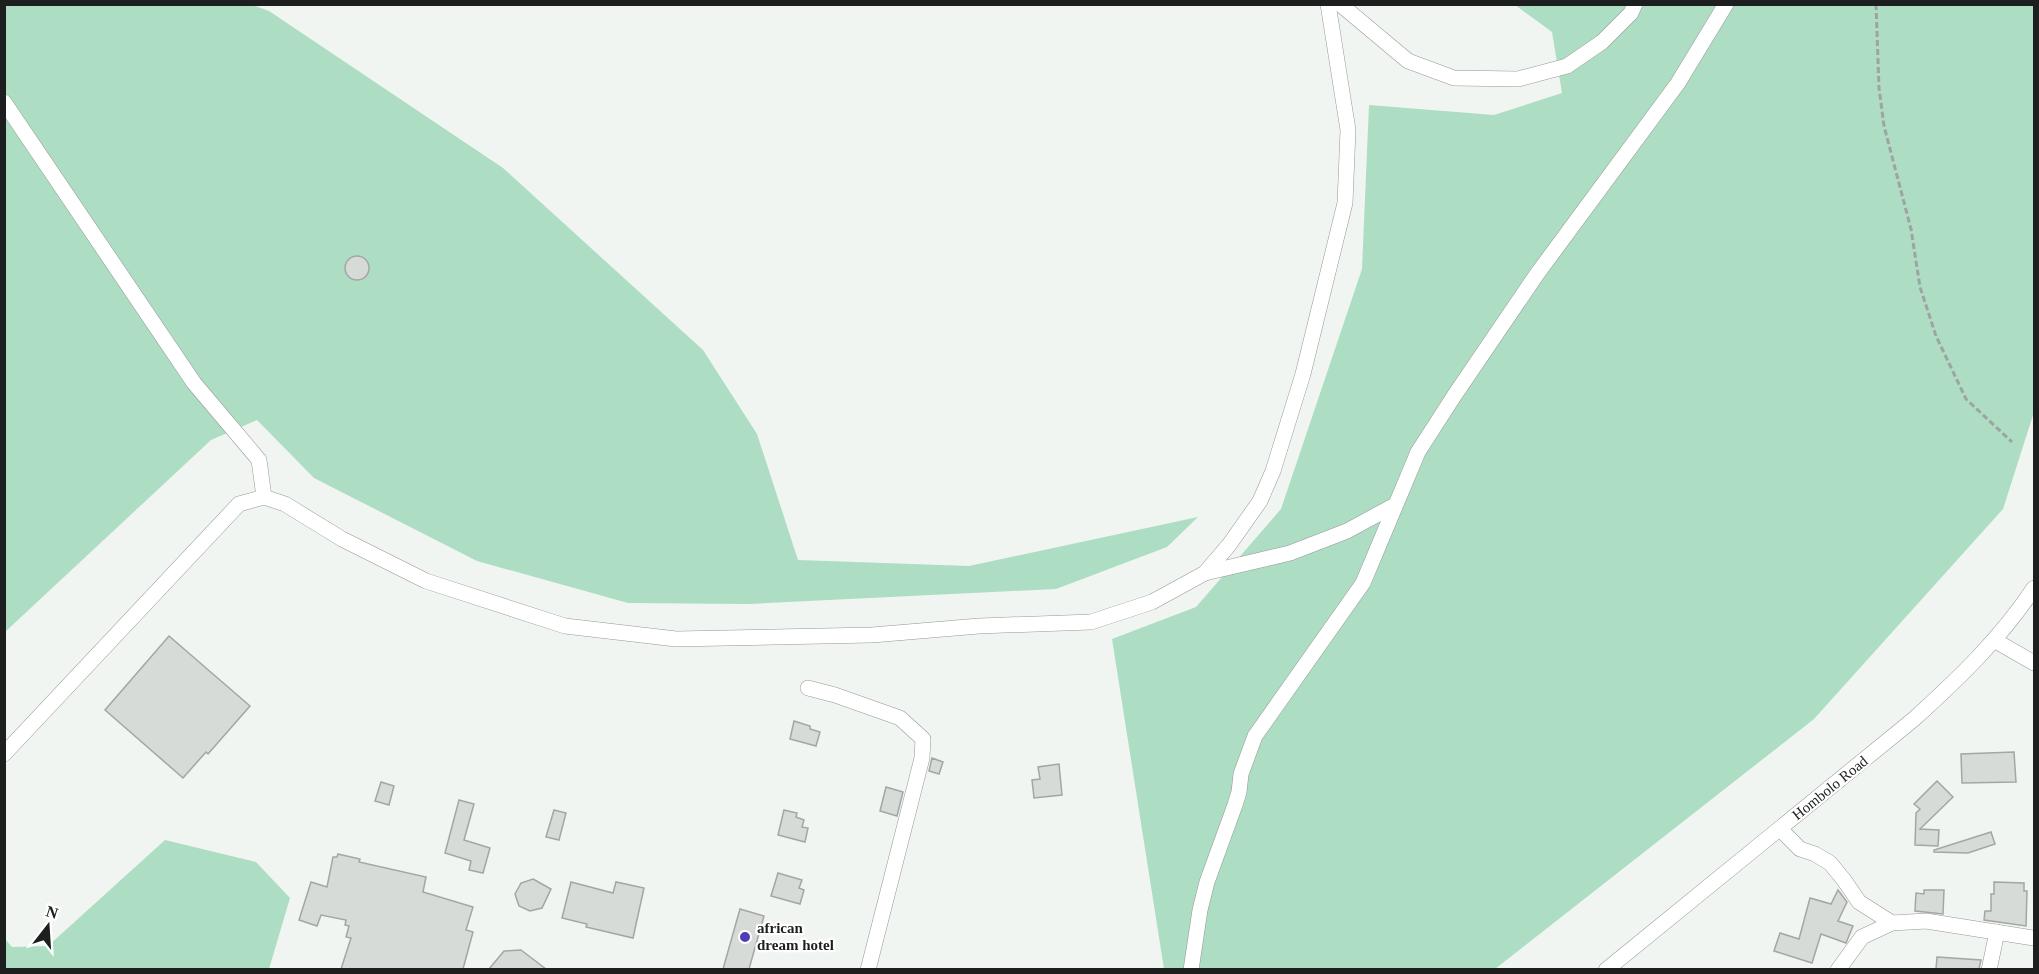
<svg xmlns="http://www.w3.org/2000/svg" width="2039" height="974" font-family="'Times New Roman',serif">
<rect width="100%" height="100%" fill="#f0f5f2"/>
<!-- green -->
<g fill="#adddc3">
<path d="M 5,5 L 253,5 L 269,11 L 503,168 L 703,350 L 757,434 L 798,560 L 969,566 L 1198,517 L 1167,547 L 1056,589 L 749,604 L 628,603 L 477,561 L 314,478 L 257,420 L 211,440 L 5,632 Z"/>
<path d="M 1515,5 L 2034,5 L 2034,412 L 2003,509 L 1814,719 L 1495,969 L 1164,969 L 1112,639 L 1196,607 L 1281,509 L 1362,269 L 1369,105 L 1494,115 L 1562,93 L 1552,32 Z"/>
<path d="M 165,840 L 256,862 L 290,898 L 269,969 L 5,969 L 5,939 L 12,947 L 48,946 Z"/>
</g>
<!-- building -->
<g fill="#d6dbd8" stroke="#a2a7a4" stroke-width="1.5">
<circle cx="357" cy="268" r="12"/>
<path d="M 169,636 L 250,706 L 208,754 L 206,752 L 183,778 L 105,710 Z"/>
<path d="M 794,721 L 810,726 L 810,729 L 820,732 L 816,746 L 790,739 Z"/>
<path d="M 2014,752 L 2016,782 L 1962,783 L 1961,754 Z"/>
<path d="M 932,758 L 943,762 L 939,774 L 929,771 Z"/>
<path d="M 1059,764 L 1062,795 L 1034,798 L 1032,780 L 1040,779 L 1038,767 Z"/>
<path d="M 1937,781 L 1953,797 L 1920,829 L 1939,830 L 1938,846 L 1915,845 L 1916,813 L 1920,809 L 1914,804 Z"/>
<path d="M 381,782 L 394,786 L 389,805 L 375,801 Z"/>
<path d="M 886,787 L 903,792 L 897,816 L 880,811 Z"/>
<path d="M 459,800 L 474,804 L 464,840 L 490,848 L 483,873 L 469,870 L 471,861 L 445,853 Z"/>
<path d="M 554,810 L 566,813 L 559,840 L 546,837 Z"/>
<path d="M 784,810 L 797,813 L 796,817 L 804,820 L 802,827 L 808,828 L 805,842 L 778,835 Z"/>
<path d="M 1991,832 L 1995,844 L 1968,853 L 1934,852 L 1934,850 Z"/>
<path d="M 338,854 L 360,859 L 359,862 L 426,877 L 423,892 L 473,907 L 466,930 L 473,932 L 463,969 L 341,969 L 351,938 L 346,937 L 349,926 L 345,925 L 346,920 L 321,915 L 317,926 L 299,920 L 311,882 L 327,887 L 333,857 L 337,857 Z"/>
<path d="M 778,873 L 802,880 L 799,888 L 804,890 L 800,904 L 771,896 Z"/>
<path d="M 533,879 L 551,889 L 542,908 L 530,911 L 519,906 L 515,894 L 521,883 Z"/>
<path d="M 571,882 L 613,893 L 616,882 L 644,888 L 633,938 L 586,927 L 587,924 L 562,918 Z"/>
<path d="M 1994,882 L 2024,883 L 2024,891 L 2027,891 L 2026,926 L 1984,920 L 1985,911 L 1991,911 L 1991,894 L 1994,894 Z"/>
<path d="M 1838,890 L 1847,902 L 1838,921 L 1853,926 L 1846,943 L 1821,934 L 1812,963 L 1774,951 L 1780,933 L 1799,939 L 1810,898 L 1831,904 Z"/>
<path d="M 1924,890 L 1944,890 L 1943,914 L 1915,911 L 1916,893 L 1924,894 Z"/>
<path d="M 740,909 L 764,916 L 749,969 L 723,969 Z"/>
<path d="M 521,950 L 546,969 L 489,969 L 504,951 Z"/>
<path d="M 1937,957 L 1981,960 L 1979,969 L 1936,969 Z"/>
</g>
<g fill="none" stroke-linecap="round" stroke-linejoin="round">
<!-- minor casing -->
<g stroke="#949996" stroke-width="16">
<g id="minor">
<path d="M 1340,4 L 1408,61 L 1454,78 L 1518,79 L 1567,66 L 1602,42 L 1631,13 L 1635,4"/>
<path d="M 4,102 L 194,383 L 259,460 L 264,497"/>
<path d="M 1205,573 L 1290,553 L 1347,531 L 1395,505"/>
<path d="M 1994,640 L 2034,663"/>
<path d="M 808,688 L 835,695 L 900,718 L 923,739 L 922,758 L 868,970"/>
<path d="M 4,754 L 239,504 L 264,497 L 285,504 L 342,539 L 426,581 L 565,626 L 676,639 L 872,635 L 979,626 L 1091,622 L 1152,602 L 1205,573 L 1229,545 L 1260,501 L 1273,471 L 1303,374 L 1345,203 L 1348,130 L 1328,4"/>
<path d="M 1780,829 L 1800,849 L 1815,854 L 1830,863 L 1844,880 L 1859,902 L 1892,923"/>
<path d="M 1191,970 L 1200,910 L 1207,882 L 1235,805 L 1239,792 L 1241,774 L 1255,736 L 1363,583 L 1418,452 L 1454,396 L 1537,274 L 1678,83 L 1726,4"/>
<path d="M 1606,970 L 1914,719 C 1958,679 2001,638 2034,588"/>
<path d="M 1838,970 L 1862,937 L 1892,923 L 1926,921 L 2034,938"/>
<path d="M 1989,970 L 1997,932"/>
</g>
</g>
<!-- path -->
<path stroke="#9fa3a1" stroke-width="3" stroke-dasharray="6 3" stroke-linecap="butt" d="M 1876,4 L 1879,88 L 1884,126 L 1911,229 L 1920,287 L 1936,336 L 1966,399 L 2012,442"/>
<!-- minor -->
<use href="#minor" stroke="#fff" stroke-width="15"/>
</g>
<!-- markers -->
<circle fill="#4e3eb5" stroke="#fff" stroke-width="2" cx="745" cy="937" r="6"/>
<g text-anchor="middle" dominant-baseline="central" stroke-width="4.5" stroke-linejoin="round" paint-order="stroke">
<!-- street labels -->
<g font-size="15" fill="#1d1f1e" stroke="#fff">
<text transform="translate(1830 788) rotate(-39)">Hombolo Road</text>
</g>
<!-- poi labels -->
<g font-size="15" font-weight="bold" fill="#1d1f1e" stroke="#fff" text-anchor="start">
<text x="757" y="928">african<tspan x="757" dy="17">dream hotel</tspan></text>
</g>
</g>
<!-- border -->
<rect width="2039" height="974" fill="none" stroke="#1d1f1e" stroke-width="12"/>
<!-- north arrow -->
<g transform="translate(48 926) rotate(17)" stroke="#ffffff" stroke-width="4.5" paint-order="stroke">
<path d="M0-4.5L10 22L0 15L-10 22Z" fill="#1d1f1e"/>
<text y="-9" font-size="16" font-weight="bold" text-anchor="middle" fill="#1d1f1e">N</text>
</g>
</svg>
